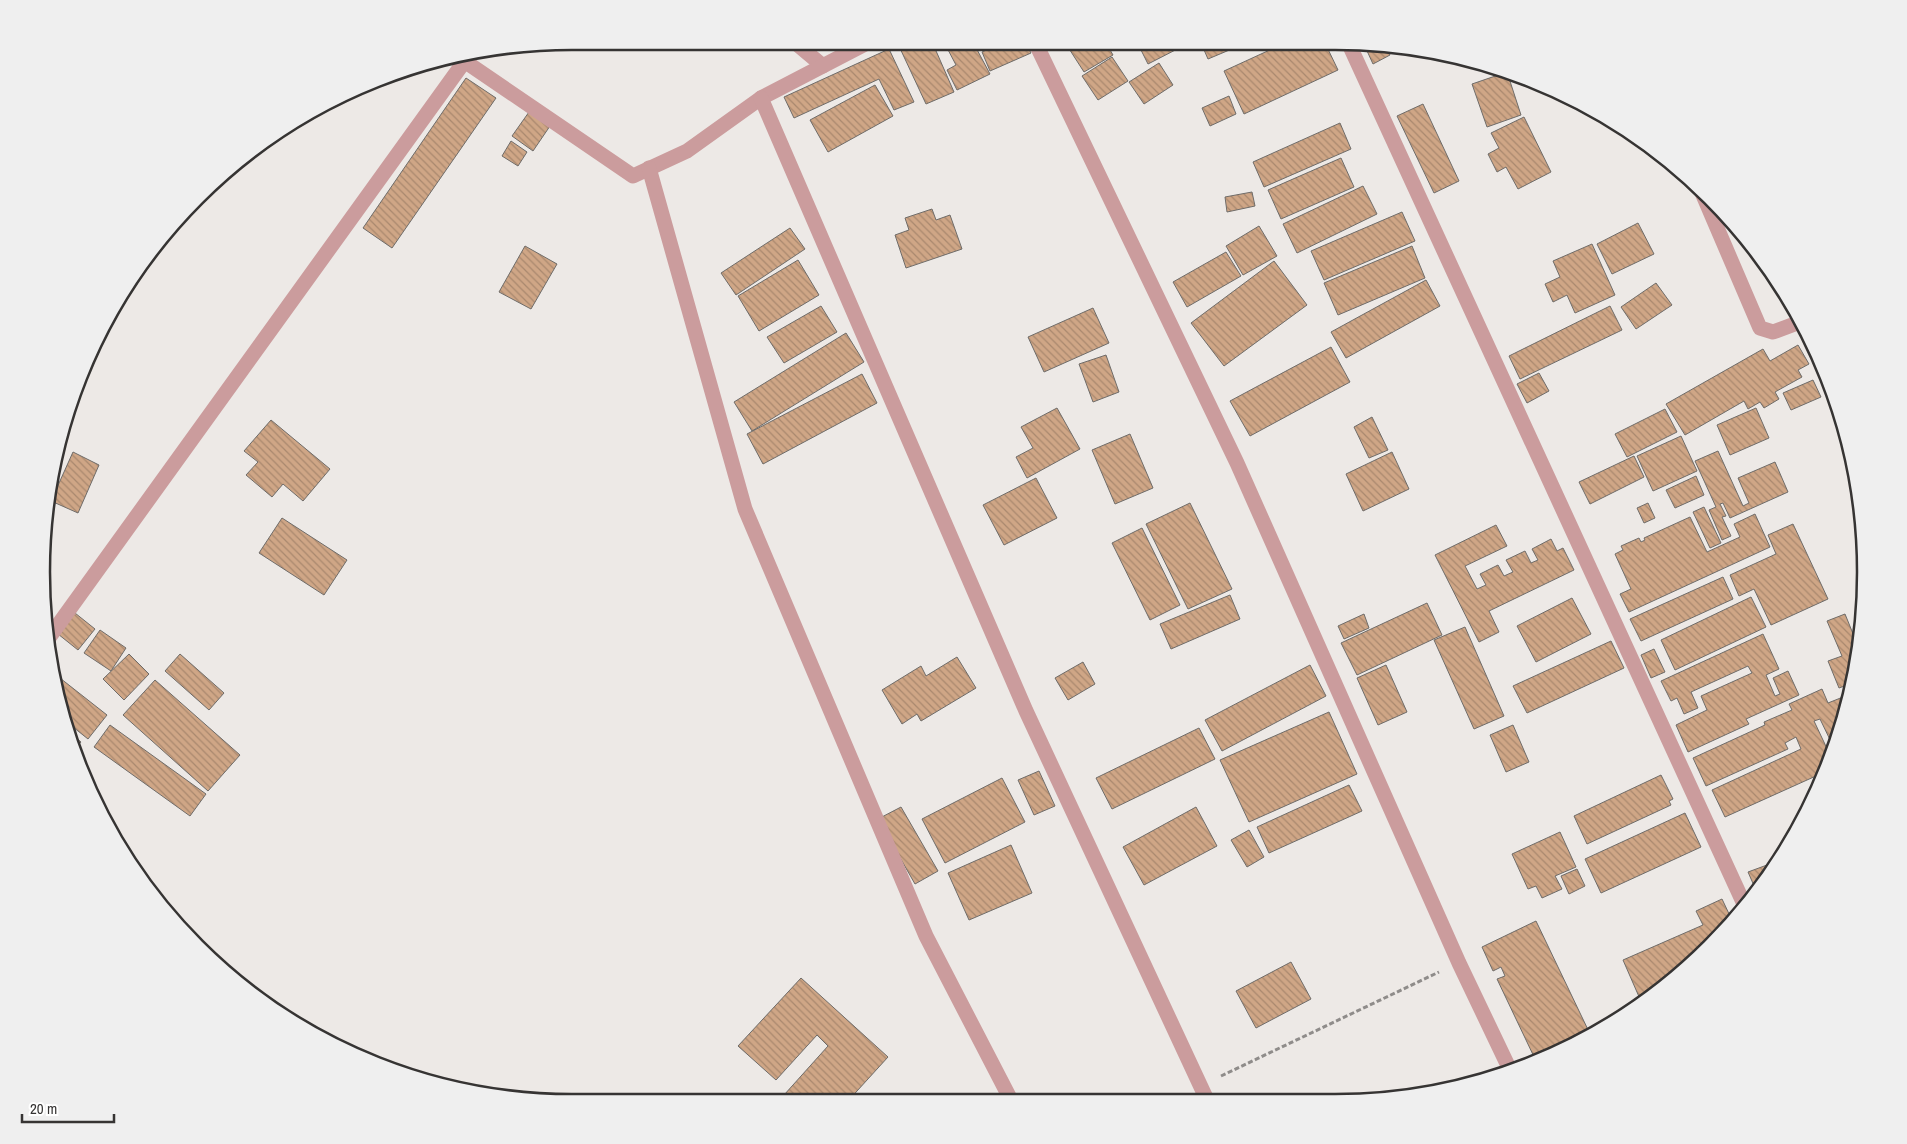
<svg xmlns="http://www.w3.org/2000/svg" width="1907" height="1144" font-family="'Archivo Narrow',sans-serif">
<defs>
<pattern id="building-back-hatch" width="6" height="6" patternUnits="userSpaceOnUse" patternTransform="scale(1.25)"><rect width="6" height="6" fill="#cfa686"/><path d="M-1 5l2 2M0 0l6 6M5-1l2 2" fill="none" stroke="#a9886e"/></pattern>
</defs>
<rect width="100%" height="100%" fill="#ede9e6"/>
<!-- building -->
<g fill="url(#building-back-hatch)" stroke="#6f6c69">
<path d="M 1363,42 L 1385,45 L 1390,55 L 1373,64 Z"/>
<path d="M 1106,43 L 1113,55 L 1084,72 L 1066,44 Z"/>
<path d="M 1124,43 L 1187,43 L 1187,44 L 1148,64 L 1138,44 L 1127,50 Z"/>
<path d="M 1201,43 L 1246,43 L 1208,59 Z"/>
<path d="M 1285,43 L 1325,43 L 1338,70 L 1244,114 L 1224,71 Z"/>
<path d="M 898,44 L 933,44 L 954,92 L 926,104 Z"/>
<path d="M 945,44 L 974,44 L 990,74 L 957,90 L 947,70 L 956,65 Z"/>
<path d="M 1000,44 L 1026,44 L 1031,53 L 990,71 L 982,52 Z"/>
<path d="M 889,49 L 914,102 L 894,110 L 879,79 L 794,118 L 784,97 Z"/>
<path d="M 1112,57 L 1128,81 L 1098,100 L 1082,76 Z"/>
<path d="M 1159,63 L 1173,85 L 1144,104 L 1129,82 Z"/>
<path d="M 1507,72 L 1521,115 L 1487,127 L 1472,84 Z"/>
<path d="M 466,78 L 496,98 L 392,248 L 363,228 Z"/>
<path d="M 875,85 L 893,116 L 828,152 L 810,120 Z"/>
<path d="M 1229,96 L 1236,114 L 1210,126 L 1202,108 Z"/>
<path d="M 1423,104 L 1459,181 L 1434,193 L 1397,116 Z"/>
<path d="M 529,112 L 550,126 L 533,151 L 512,136 Z"/>
<path d="M 1524,117 L 1551,172 L 1518,189 L 1506,167 L 1497,172 L 1488,154 L 1499,148 L 1491,133 Z"/>
<path d="M 1340,123 L 1351,149 L 1264,187 L 1253,162 Z"/>
<path d="M 511,141 L 527,152 L 518,166 L 502,156 Z"/>
<path d="M 1341,158 L 1354,187 L 1281,219 L 1268,190 Z"/>
<path d="M 1363,186 L 1377,214 L 1297,253 L 1283,224 Z"/>
<path d="M 1252,192 L 1255,206 L 1227,212 L 1225,197 Z"/>
<path d="M 932,209 L 936,220 L 950,215 L 962,249 L 906,268 L 895,235 L 909,230 L 905,218 Z"/>
<path d="M 1402,212 L 1415,241 L 1324,280 L 1311,251 Z"/>
<path d="M 1638,223 L 1654,254 L 1612,274 L 1597,244 Z"/>
<path d="M 1259,226 L 1277,256 L 1243,275 L 1226,246 Z"/>
<path d="M 790,228 L 805,249 L 736,295 L 721,273 Z"/>
<path d="M 1592,244 L 1615,295 L 1575,313 L 1567,295 L 1553,302 L 1545,284 L 1560,277 L 1553,261 Z"/>
<path d="M 525,246 L 557,264 L 531,309 L 499,292 Z"/>
<path d="M 1412,246 L 1425,278 L 1338,315 L 1324,283 Z"/>
<path d="M 1226,252 L 1241,276 L 1187,307 L 1173,282 Z"/>
<path d="M 798,260 L 819,295 L 759,331 L 738,296 Z"/>
<path d="M 1274,261 L 1307,305 L 1224,366 L 1191,323 Z"/>
<path d="M 1426,280 L 1440,306 L 1346,358 L 1331,332 Z"/>
<path d="M 1656,283 L 1672,305 L 1636,329 L 1621,307 Z"/>
<path d="M 821,306 L 837,332 L 784,363 L 767,337 Z"/>
<path d="M 1610,306 L 1622,330 L 1520,379 L 1509,356 Z"/>
<path d="M 1093,308 L 1109,343 L 1044,372 L 1028,337 Z"/>
<path d="M 846,333 L 864,362 L 752,431 L 734,402 Z"/>
<path d="M 1798,345 L 1809,364 L 1798,370 L 1802,377 L 1775,392 L 1779,399 L 1764,408 L 1760,402 L 1748,409 L 1744,401 L 1685,435 L 1666,404 L 1763,349 L 1770,361 Z"/>
<path d="M 1331,347 L 1350,382 L 1250,436 L 1230,401 Z"/>
<path d="M 1106,355 L 1119,392 L 1093,402 L 1079,364 Z"/>
<path d="M 1539,373 L 1549,391 L 1527,403 L 1517,384 Z"/>
<path d="M 862,374 L 877,403 L 763,464 L 747,434 Z"/>
<path d="M 1813,380 L 1821,397 L 1791,410 L 1783,393 Z"/>
<path d="M 1057,408 L 1080,449 L 1027,478 L 1016,457 L 1033,448 L 1021,427 Z"/>
<path d="M 1756,408 L 1769,438 L 1730,455 L 1717,425 Z"/>
<path d="M 1665,409 L 1677,432 L 1627,457 L 1615,434 Z"/>
<path d="M 1840,416 L 1845,435 L 1843,436 L 1836,417 Z"/>
<path d="M 1372,417 L 1388,450 L 1369,458 L 1354,427 Z"/>
<path d="M 271,420 L 330,469 L 303,501 L 283,484 L 272,497 L 246,475 L 258,462 L 244,451 Z"/>
<path d="M 1130,434 L 1153,488 L 1115,504 L 1092,450 Z"/>
<path d="M 1681,436 L 1697,471 L 1653,491 L 1637,456 Z"/>
<path d="M 1846,438 L 1855,466 L 1852,467 L 1841,441 Z"/>
<path d="M 1718,451 L 1743,506 L 1749,503 L 1738,478 L 1775,462 L 1788,492 L 1730,518 L 1723,503 L 1720,504 L 1726,516 L 1722,517 L 1731,536 L 1722,540 L 1709,510 L 1716,507 L 1695,461 Z"/>
<path d="M 73,452 L 99,465 L 78,513 L 51,501 Z"/>
<path d="M 1392,452 L 1409,489 L 1363,511 L 1346,474 Z"/>
<path d="M 1634,456 L 1644,477 L 1590,504 L 1579,482 Z"/>
<path d="M 1696,476 L 1704,495 L 1675,508 L 1666,490 Z"/>
<path d="M 1036,478 L 1057,518 L 1004,545 L 983,505 Z"/>
<path d="M 1190,503 L 1232,589 L 1188,609 L 1146,524 Z"/>
<path d="M 1648,503 L 1655,518 L 1644,523 L 1637,508 Z"/>
<path d="M 1704,507 L 1721,543 L 1710,548 L 1693,512 Z"/>
<path d="M 1755,514 L 1770,547 L 1629,612 L 1620,594 L 1631,589 L 1615,554 L 1623,550 L 1621,546 L 1639,538 L 1641,542 L 1645,540 L 1644,538 L 1690,517 L 1707,552 L 1740,537 L 1734,524 Z"/>
<path d="M 282,518 L 347,560 L 324,595 L 259,553 Z"/>
<path d="M 1793,524 L 1828,599 L 1771,625 L 1754,589 L 1739,596 L 1730,575 L 1776,554 L 1768,535 Z"/>
<path d="M 1496,525 L 1507,546 L 1465,566 L 1477,589 L 1486,585 L 1480,574 L 1498,565 L 1504,576 L 1513,572 L 1506,560 L 1525,551 L 1531,563 L 1538,560 L 1532,549 L 1551,539 L 1557,551 L 1563,548 L 1574,570 L 1489,611 L 1499,632 L 1479,642 L 1435,555 Z"/>
<path d="M 1142,528 L 1180,605 L 1150,620 L 1112,543 Z"/>
<path d="M 1723,577 L 1733,599 L 1641,641 L 1630,619 Z"/>
<path d="M 1230,595 L 1240,619 L 1171,649 L 1160,624 Z"/>
<path d="M 1751,597 L 1766,627 L 1675,670 L 1661,640 Z"/>
<path d="M 1572,598 L 1591,634 L 1536,662 L 1517,626 Z"/>
<path d="M 1427,603 L 1442,635 L 1357,675 L 1341,643 Z"/>
<path d="M 75,613 L 95,629 L 78,650 L 58,634 Z"/>
<path d="M 1364,614 L 1369,628 L 1344,639 L 1338,626 Z"/>
<path d="M 1845,614 L 1858,646 L 1855,676 L 1852,689 L 1850,684 L 1839,688 L 1828,661 L 1842,656 L 1827,621 Z"/>
<path d="M 1465,627 L 1504,716 L 1474,729 L 1434,640 Z"/>
<path d="M 100,630 L 126,648 L 111,671 L 84,653 Z"/>
<path d="M 1763,634 L 1779,669 L 1766,675 L 1775,696 L 1780,694 L 1773,678 L 1788,671 L 1799,695 L 1746,719 L 1749,724 L 1688,752 L 1676,725 L 1707,710 L 1701,696 L 1752,673 L 1748,666 L 1691,692 L 1698,708 L 1684,714 L 1677,698 L 1671,701 L 1661,681 Z"/>
<path d="M 1611,641 L 1624,668 L 1527,713 L 1513,686 Z"/>
<path d="M 1654,649 L 1665,672 L 1651,678 L 1641,655 Z"/>
<path d="M 129,654 L 149,674 L 124,700 L 103,679 Z"/>
<path d="M 180,654 L 224,693 L 209,710 L 165,671 Z"/>
<path d="M 957,657 L 976,688 L 921,721 L 917,714 L 902,724 L 882,690 L 921,666 L 926,676 Z"/>
<path d="M 1083,662 L 1095,684 L 1068,700 L 1055,678 Z"/>
<path d="M 1310,665 L 1326,696 L 1222,751 L 1205,720 Z"/>
<path d="M 1386,665 L 1407,712 L 1378,725 L 1357,678 Z"/>
<path d="M 51,671 L 107,715 L 88,739 L 63,719 Z"/>
<path d="M 155,680 L 240,755 L 208,791 L 123,715 Z"/>
<path d="M 1822,689 L 1828,703 L 1848,695 L 1849,697 L 1834,748 L 1820,719 L 1814,721 L 1831,757 L 1827,771 L 1725,817 L 1712,790 L 1801,749 L 1796,737 L 1785,743 L 1788,749 L 1706,786 L 1693,758 L 1765,725 L 1764,722 L 1792,710 L 1789,704 Z"/>
<path d="M 1329,712 L 1357,774 L 1249,822 L 1220,760 Z"/>
<path d="M 110,725 L 206,794 L 190,816 L 94,747 Z"/>
<path d="M 1513,725 L 1529,762 L 1506,772 L 1490,735 Z"/>
<path d="M 1199,728 L 1215,759 L 1112,809 L 1096,778 Z"/>
<path d="M 66,730 L 81,742 L 73,751 L 70,743 Z"/>
<path d="M 1039,771 L 1055,806 L 1034,815 L 1018,780 Z"/>
<path d="M 1661,775 L 1673,799 L 1669,801 L 1671,805 L 1587,844 L 1574,816 Z"/>
<path d="M 1002,778 L 1025,822 L 945,863 L 922,819 Z"/>
<path d="M 1349,785 L 1362,811 L 1269,853 L 1257,827 Z"/>
<path d="M 901,807 L 938,871 L 915,884 L 878,819 Z"/>
<path d="M 1196,807 L 1217,846 L 1144,885 L 1123,847 Z"/>
<path d="M 1685,813 L 1701,847 L 1601,893 L 1585,859 Z"/>
<path d="M 1249,830 L 1264,857 L 1247,867 L 1231,840 Z"/>
<path d="M 1560,832 L 1576,867 L 1555,876 L 1562,889 L 1542,898 L 1536,886 L 1528,889 L 1512,854 Z"/>
<path d="M 1011,845 L 1032,893 L 969,920 L 948,873 Z"/>
<path d="M 1767,865 L 1770,874 L 1759,887 L 1755,888 L 1748,872 Z"/>
<path d="M 1577,869 L 1585,886 L 1569,894 L 1561,876 Z"/>
<path d="M 1722,899 L 1731,918 L 1685,971 L 1651,995 L 1650,994 L 1640,999 L 1623,960 L 1703,925 L 1696,911 Z"/>
<path d="M 1536,921 L 1591,1036 L 1536,1061 L 1497,979 L 1505,976 L 1501,967 L 1493,971 L 1482,947 Z"/>
<path d="M 1291,962 L 1311,999 L 1256,1028 L 1236,991 Z"/>
<path d="M 801,978 L 888,1057 L 847,1102 L 791,1102 L 784,1095 L 828,1046 L 817,1035 L 776,1080 L 738,1046 Z"/>
</g>
<g fill="none" stroke-linecap="round" stroke-linejoin="round">
<!-- path -->
<path stroke="#8f8c8a" stroke-width="3" stroke-dasharray="5 2.5" stroke-linecap="butt" d="M 1221,1076 L 1439,972"/>
<!-- street -->
<g stroke="#cb9c9d" stroke-width="15">
<path d="M 1348,42 L 1744,904"/>
<path d="M 1036,44 L 1237,463 L 1459,963 L 1511,1072"/>
<path d="M 798,45 L 823,66"/>
<path d="M 457,56 L 633,176 L 687,151 L 761,98 L 865,44"/>
<path d="M 761,98 L 1026,711 L 1208,1102"/>
<path d="M 649,168 L 745,509 L 926,936 L 1012,1102"/>
<path d="M 1700,188 L 1760,328 L 1773,332 L 1800,322"/>
<path d="M 48,639 L 464,62"/>
</g>
</g>
<!-- crop -->
<path d="M0 0H1907V1144H0ZM572 50H1335A522 522 0 0 1 1857 572V572A522 522 0 0 1 1335 1094H572A522 522 0 0 1 50 572V572A522 522 0 0 1 572 50Z" fill="#efefef" fill-rule="evenodd"/>
<path fill="none" stroke="#363433" stroke-width="2.5" d="M572 50H1335A522 522 0 0 1 1857 572V572A522 522 0 0 1 1335 1094H572A522 522 0 0 1 50 572V572A522 522 0 0 1 572 50Z"/>
<!-- scale -->
<path d="M22 1114v8h92v-8" fill="none" stroke="#363433" stroke-width="2.5"/>
<text x="30" y="1114" font-size="15" fill="#363433" stroke="#ffffff" stroke-width="4" paint-order="stroke">20 m</text>
</svg>
